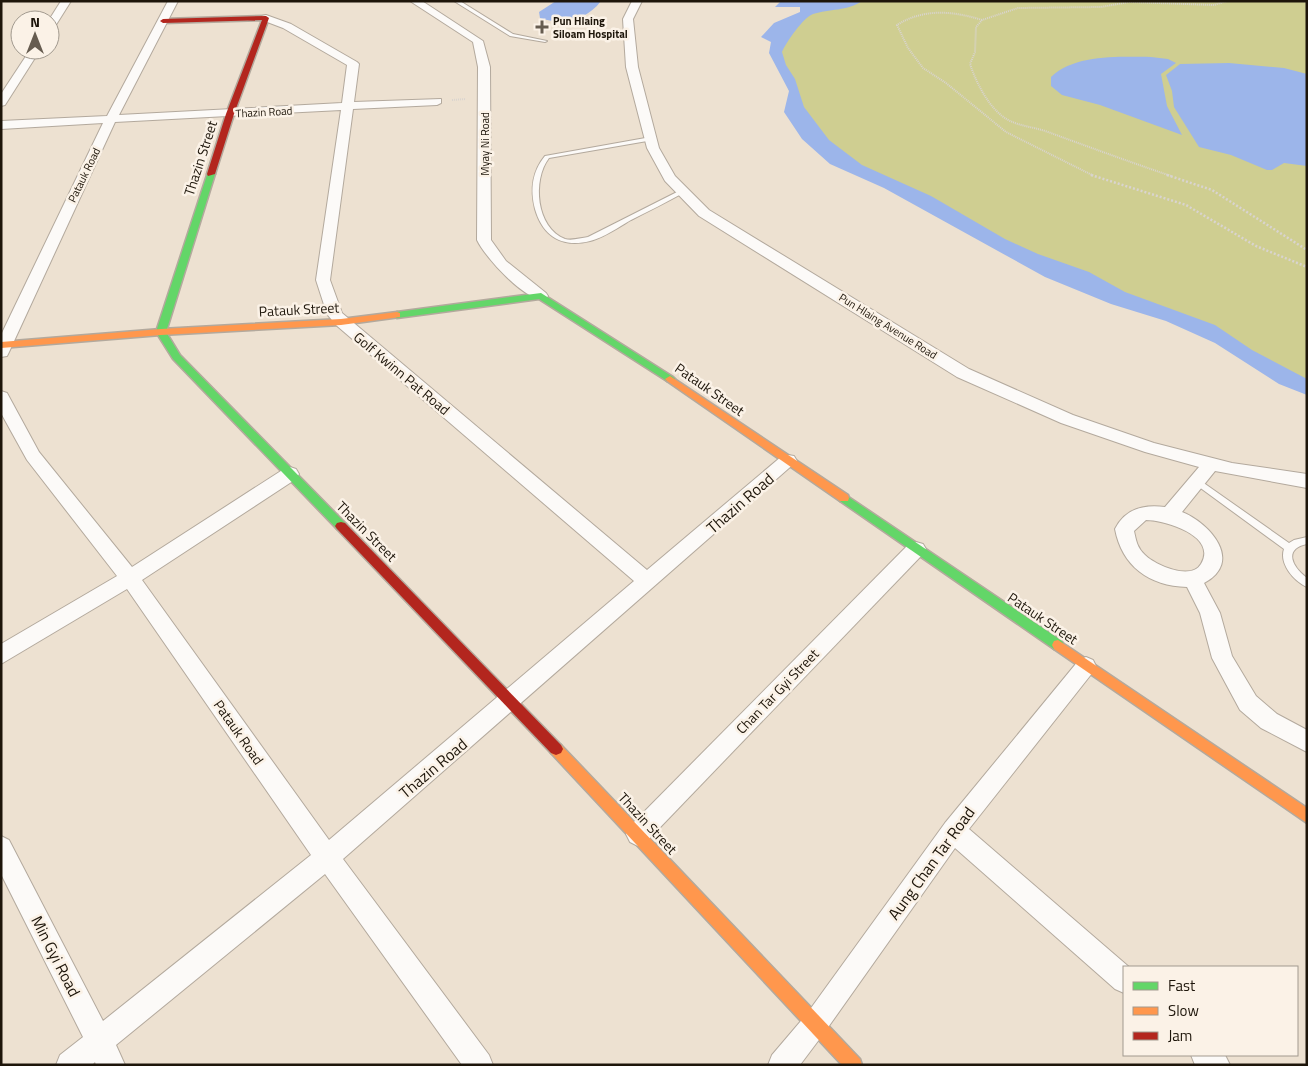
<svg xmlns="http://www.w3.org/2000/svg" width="1308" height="1066" font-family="'Titillium Web',sans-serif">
<rect width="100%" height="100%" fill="#ede1d1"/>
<!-- green -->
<path fill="#cfce91" d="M 814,1 L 1307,1 L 1307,388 L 1190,326 L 1052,268 L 844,162 L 799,118 L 776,55 Z"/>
<!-- water -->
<g fill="#9cb5ea">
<path d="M 556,1 L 601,1 C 586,21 562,25 540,18 L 539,12 Z"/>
<path d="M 781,1 L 862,1 C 848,11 829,9 813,14 C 803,18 787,41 782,52 L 786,65 L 795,79 L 804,107 L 829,140 L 862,165 L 931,196 L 1005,239 L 1038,254 L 1089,272 L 1125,292 L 1215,325 L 1252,350 L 1307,379 L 1307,395 L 1279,384 L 1215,343 L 1166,321 L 1111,304 L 1045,277 L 884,188 L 830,164 L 802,139 L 784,112 L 789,91 L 769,53 L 771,42 L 761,37 L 774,23 L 800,12 L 800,7 L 775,7 Z"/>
<path d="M 1151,57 L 1168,59 L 1176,63 L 1161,74 L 1167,106 L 1182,135 L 1100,105 L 1062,95 L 1051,86 L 1051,77 C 1075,54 1120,57 1151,57 Z"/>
<path d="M 1229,63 L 1284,68 L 1307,74 L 1307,166 L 1284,163 L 1272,170 L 1267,170 L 1231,155 L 1199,147 L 1174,107 L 1172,91 L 1166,75 L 1180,64 Z"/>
</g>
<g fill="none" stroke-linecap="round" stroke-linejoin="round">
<!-- lane casing -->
<g stroke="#b3a99d" stroke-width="2">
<g id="lane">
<path d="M 454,1 L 460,1 L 513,34 L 547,41 L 545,42 L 510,36 Z"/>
<path d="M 651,137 L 654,139 L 653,140 L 549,158 C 532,180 536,228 565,239 C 572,241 581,238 588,237 L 681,190 L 685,190 L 685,192 C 667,202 649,211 631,220 C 619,227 603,238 590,241 C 563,248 543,237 535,209 C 530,189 532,172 545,156 Z"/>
<path d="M 1198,479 L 1289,543 L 1294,540 L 1307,537 L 1307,544 C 1283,549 1292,567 1307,578 L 1307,587 C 1294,581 1279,564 1284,549 L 1195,484 L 1194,482 Z"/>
</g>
</g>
<!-- street casing -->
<g stroke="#b3a99d" stroke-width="2">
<g id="street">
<path d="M 61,1 L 71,1 L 54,28 L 50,29 L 49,20 Z"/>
<path d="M 168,1 L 178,1 L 119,115 L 342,103 L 347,65 L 283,28 L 262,20 L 262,16 L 266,15 L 291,24 L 357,62 L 359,64 L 354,102 L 441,99 L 441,103 L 437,105 L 353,109 L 330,280 L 342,313 L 647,570 L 782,456 L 788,455 L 794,456 L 797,461 L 343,859 L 489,1055 L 493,1065 L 462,1065 L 325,874 L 116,1045 L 125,1065 L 96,1065 L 95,1062 L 92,1065 L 56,1065 L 60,1055 L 83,1037 L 1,874 L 1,836 L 9,840 L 103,1021 L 311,855 L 127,589 L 1,664 L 1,644 L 117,576 L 27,460 L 1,413 L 1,391 L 7,393 L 39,452 L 132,567 L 284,469 L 290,467 L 296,469 L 299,474 L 296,479 L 142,580 L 329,840 L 634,581 L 336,325 L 327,314 L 316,280 L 341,110 L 115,122 L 9,352 L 7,356 L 1,357 L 1,335 L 103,123 L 1,129 L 1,121 L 107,116 Z"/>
<path d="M 410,1 L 422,1 L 483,41 L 490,67 L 491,240 L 506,261 L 546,293 L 548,296 L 546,299 C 527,304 485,257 477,240 L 478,67 L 473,42 Z"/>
<path d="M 632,1 L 642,1 L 633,19 L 638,67 L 659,148 L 675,176 L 709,210 L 969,369 L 1073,415 L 1154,443 L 1232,463 L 1307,474 L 1307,488 L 1215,471 L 1182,512 C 1210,523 1244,562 1204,583 L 1220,613 L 1232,656 L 1256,696 L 1277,714 L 1307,730 L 1307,752 L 1261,728 L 1240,710 L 1212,658 L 1200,613 L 1187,587 C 1149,586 1122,566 1115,529 C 1125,509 1144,504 1165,507 L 1199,467 L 1145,452 L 1061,423 L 957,377 L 699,216 L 665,181 L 647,148 L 626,67 L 623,19 ZM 1146,520 C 1165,520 1218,536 1201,564 C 1191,581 1155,565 1145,555 C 1137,548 1136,540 1134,531 Z"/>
<path d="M 30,50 L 40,50 L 5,105 L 1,106 L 1,94 Z"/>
<path d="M 916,542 L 923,544 L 926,549 L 923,554 L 646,842 L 638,846 L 630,842 L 626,834 L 630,826 L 909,544 Z"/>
<path d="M 1086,657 L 1093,660 L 1096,666 L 1093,672 L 969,829 L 1129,967 L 1124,967 L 1124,993 L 1115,989 L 955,848 L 824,1033 L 800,1065 L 768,1065 L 772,1055 L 806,1015 L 945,823 L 1079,660 Z"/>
<path d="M 1191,1055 L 1225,1055 L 1230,1065 L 1195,1065 Z"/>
</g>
</g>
<!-- fast casing -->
<g stroke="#b3a99d" stroke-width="3">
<g id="fast">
<path d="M 208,172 L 215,174 L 166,332 L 180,355 L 345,523 L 347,526 L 345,529 L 337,529 L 173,359 L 156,332 Z"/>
<path d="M 541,293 L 673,377 L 675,379 L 673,381 L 667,381 L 539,299 L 397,318 L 392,315 L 397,312 Z"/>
<path d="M 844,494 L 1062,641 L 1064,645 L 1062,649 L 1058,650 L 1054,649 L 840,501 L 839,498 Z"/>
</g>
</g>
<!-- slow casing -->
<g stroke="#b3a99d" stroke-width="3">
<g id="slow">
<path d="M 397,312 L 400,313 L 400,317 L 341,325 L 161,335 L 1,348 L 1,342 L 161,329 L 341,319 Z"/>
<path d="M 670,376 L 848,495 L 849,498 L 848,501 L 840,501 L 667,381 L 665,379 Z"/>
<path d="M 1058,640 L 1307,808 L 1307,823 L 1054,649 L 1052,645 L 1054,641 Z"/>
<path d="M 556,743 L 561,745 L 860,1059 L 862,1065 L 842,1065 L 551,753 L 549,749 L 551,745 Z"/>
</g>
</g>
<!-- jam casing -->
<g stroke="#b3a99d" stroke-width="3">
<g id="jam">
<path d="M 266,16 L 269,18 L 234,114 L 215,174 L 208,176 L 207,174 L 226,114 L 262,20 L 163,23 L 160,21 L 163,19 Z"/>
<path d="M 341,522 L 345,523 L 561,745 L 563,749 L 561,753 L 556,755 L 551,753 L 337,529 L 335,526 L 337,523 Z"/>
</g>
</g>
<!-- path-far1 -->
<g stroke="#d9d4cf" stroke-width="2" stroke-dasharray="1 1" stroke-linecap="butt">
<path d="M 1302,1 L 1307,2"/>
<path d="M 982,20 C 953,11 924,8 897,25 L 908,48 L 923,68 L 946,83 L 1006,132 L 1094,176"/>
<path d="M 452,100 L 466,99"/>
<path d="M 1171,176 C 1130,162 1089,147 1048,132 C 1032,126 1017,127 1002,116 C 987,104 976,82 970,64 L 975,52 L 976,27 L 982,20 L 1018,8 L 1101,7 L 1129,2 L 1214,5 L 1227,1"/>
</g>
<!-- path -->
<g stroke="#d9d4cf" stroke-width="2.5" stroke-dasharray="2 2" stroke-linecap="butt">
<path d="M 1091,175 L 1186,205 L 1256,246 L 1307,267"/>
<path d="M 1167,175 L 1212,190 L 1307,250"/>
</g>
<!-- lane -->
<use href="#lane" fill="#fcfaf8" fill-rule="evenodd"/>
<!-- street -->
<use href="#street" fill="#fcfaf8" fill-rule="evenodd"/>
<!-- fast -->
<use href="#fast" fill="#63d668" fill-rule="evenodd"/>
<!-- slow -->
<use href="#slow" fill="#ff974d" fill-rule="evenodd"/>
<!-- jam -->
<use href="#jam" fill="#b3261e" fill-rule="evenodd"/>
</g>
<!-- markers -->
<path fill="#665c50" stroke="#fbf2e7" stroke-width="2" d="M539.5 19.5h5v5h5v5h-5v5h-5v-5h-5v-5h5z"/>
<g text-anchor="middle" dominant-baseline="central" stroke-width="5" stroke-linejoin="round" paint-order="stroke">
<!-- far-poi labels -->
<g font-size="11" font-weight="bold" fill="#1d150a" stroke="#fbf2e7" text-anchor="start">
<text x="553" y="21">Pun Hlaing<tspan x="553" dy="13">Siloam Hospital</tspan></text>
</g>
<!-- far-street labels -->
<g font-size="11" fill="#1d150a" stroke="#fbf2e7">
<text transform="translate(264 112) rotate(-3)">Thazin Road</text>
<text transform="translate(485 144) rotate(-90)">Myay Ni Road</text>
<text transform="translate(84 175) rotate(-64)">Patauk Road</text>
<text transform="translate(888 326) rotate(32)">Pun Hlaing Avenue Road</text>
</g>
<!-- street labels -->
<g font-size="14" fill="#1d150a" stroke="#fbf2e7">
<text transform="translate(200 158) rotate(-72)">Thazin Street</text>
<text transform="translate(299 309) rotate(-3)">Patauk Street</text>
<text transform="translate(402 373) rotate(40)">Golf Kwinn Pat Road</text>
<text transform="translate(710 389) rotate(35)">Patauk Street</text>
<text transform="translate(367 531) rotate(45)">Thazin Street</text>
<text transform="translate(1043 618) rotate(34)">Patauk Street</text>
<text transform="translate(777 691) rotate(-46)">Chan Tar Gyi Street</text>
<text transform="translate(239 732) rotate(55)">Patauk Road</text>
<text transform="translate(648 823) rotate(47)">Thazin Street</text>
</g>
<!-- near-street labels -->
<g font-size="16" fill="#1d150a" stroke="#fbf2e7">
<text transform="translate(740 503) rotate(-41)">Thazin Road</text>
<text transform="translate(433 768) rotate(-40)">Thazin Road</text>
<text transform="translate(931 863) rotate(-54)">Aung Chan Tar Road</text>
<text transform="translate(56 956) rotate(63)">Min Gyi Road</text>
</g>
</g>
<!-- border -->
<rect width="1308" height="1066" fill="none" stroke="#1d150a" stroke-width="5"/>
<!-- legend -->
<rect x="1123" y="966" width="175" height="90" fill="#fbf2e7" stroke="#a29a8f"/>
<rect x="1133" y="982" width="25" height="8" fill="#63d668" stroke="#a29a8f"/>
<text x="1168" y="991" font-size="15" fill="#1d150a">Fast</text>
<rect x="1133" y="1007" width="25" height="8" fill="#ff974d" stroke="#a29a8f"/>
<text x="1168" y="1016" font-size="15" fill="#1d150a">Slow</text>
<rect x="1133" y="1032" width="25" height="8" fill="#b3261e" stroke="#a29a8f"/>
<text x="1168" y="1041" font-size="15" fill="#1d150a">Jam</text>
<!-- north arrow -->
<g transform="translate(35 35)"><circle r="24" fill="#fbf2e7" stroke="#a29a8f"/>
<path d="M0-4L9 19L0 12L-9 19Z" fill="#665c50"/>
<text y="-8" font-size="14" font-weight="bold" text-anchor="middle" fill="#1d150a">N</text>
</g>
</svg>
